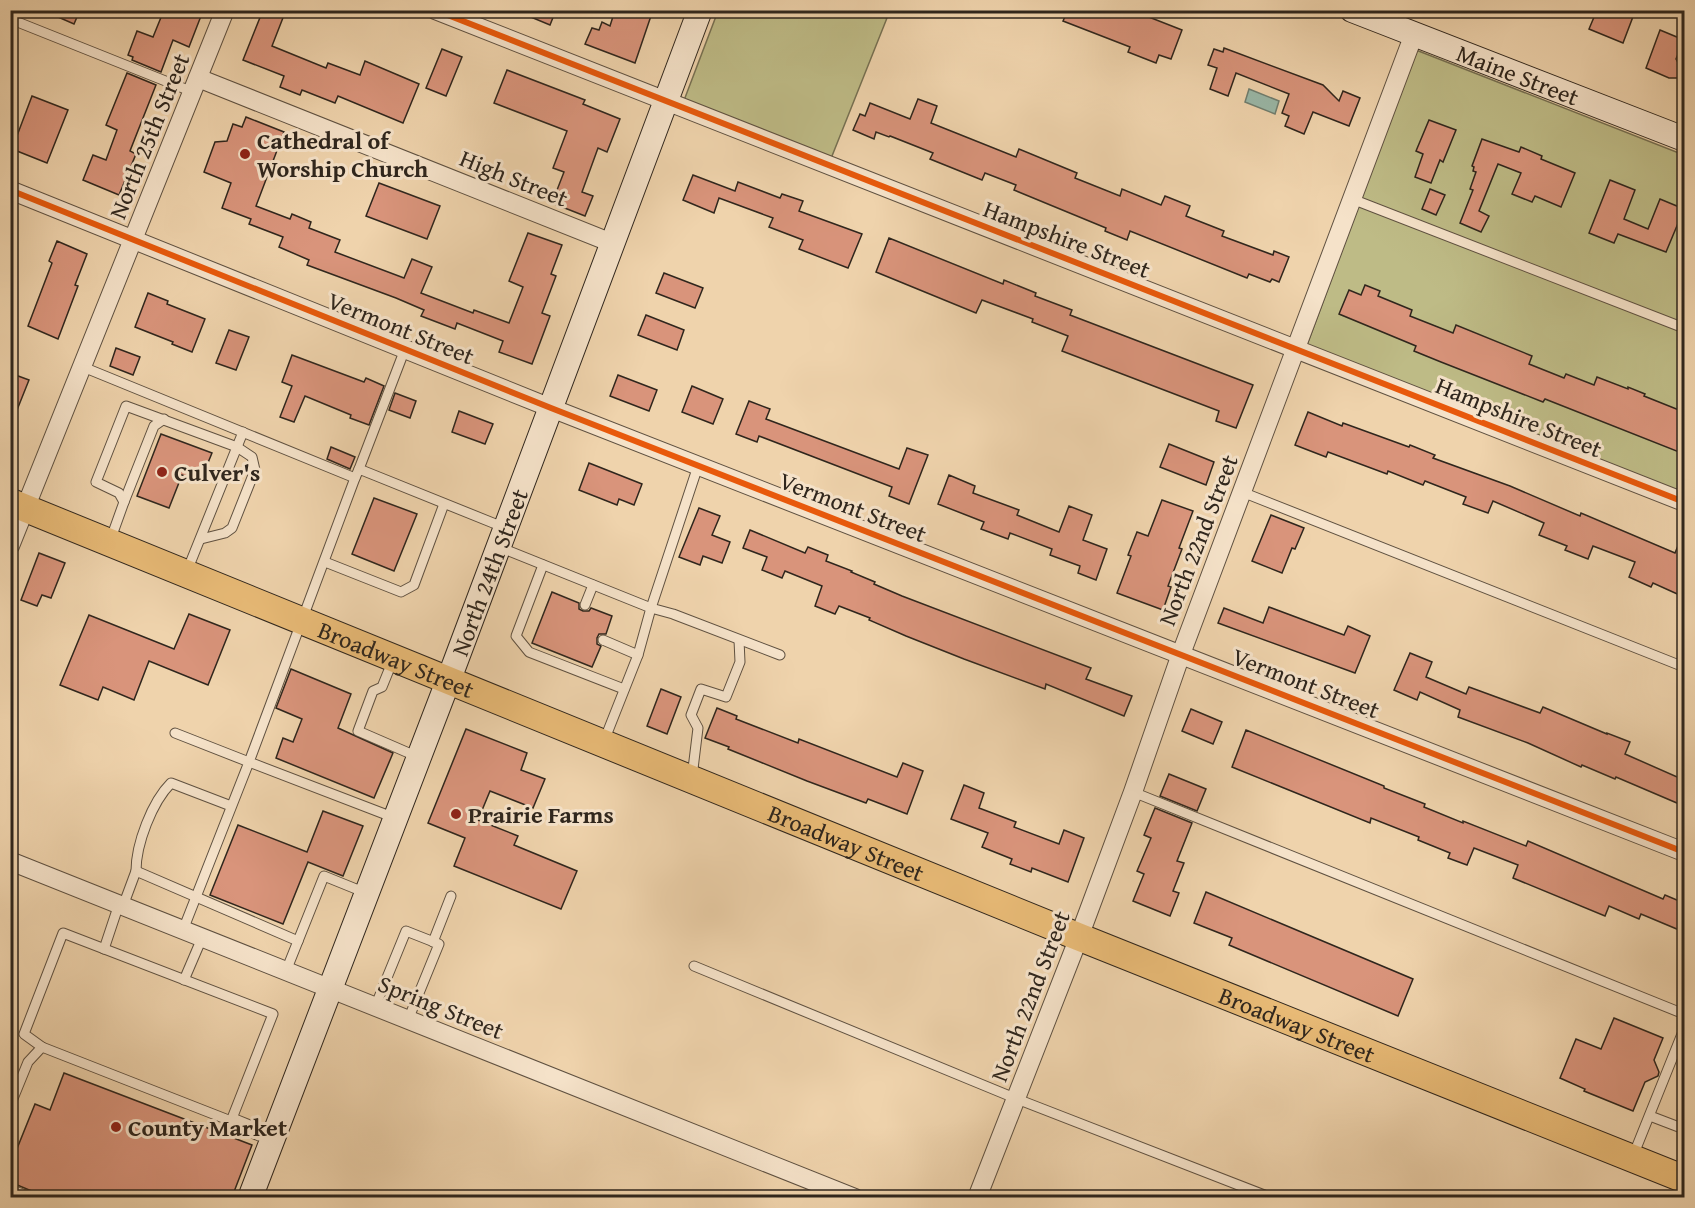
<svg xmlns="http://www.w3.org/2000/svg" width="1695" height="1208" font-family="'Gentium Book Plus',serif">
<rect width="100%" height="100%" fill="#efd3ac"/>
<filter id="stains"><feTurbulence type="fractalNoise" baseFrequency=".00333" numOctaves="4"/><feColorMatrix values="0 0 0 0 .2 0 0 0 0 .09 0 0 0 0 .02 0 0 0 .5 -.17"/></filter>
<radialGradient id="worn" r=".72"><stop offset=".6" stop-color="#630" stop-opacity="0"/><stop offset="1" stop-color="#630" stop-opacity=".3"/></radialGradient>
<!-- green -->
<g fill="#bebb86" stroke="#767052" stroke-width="1.5">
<path d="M 875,10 L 874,13 L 887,18 L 830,161 L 683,103 L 718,11 Z"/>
<path d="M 1416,50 L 1684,155 L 1684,493 L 1307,345 Z"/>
</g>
<!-- water -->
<path fill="#9ab8a8" stroke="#6f7e70" stroke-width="1.5" d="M 1249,89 L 1279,101 L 1275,114 L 1245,102 Z"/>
<!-- building -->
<g fill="#d9947b" stroke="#2f261d" stroke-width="1.5">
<path d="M 42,10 L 80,10 L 74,24 Z"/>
<path d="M 164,10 L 186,10 L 201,16 L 189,47 L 173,40 L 161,72 L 132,60 L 133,57 L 128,55 L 137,31 L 153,37 Z"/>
<path d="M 263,10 L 286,10 L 272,46 L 326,68 L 328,63 L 360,75 L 365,61 L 419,84 L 403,123 L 338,96 L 335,103 L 302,90 L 300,95 L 280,87 L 284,76 L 243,60 Z"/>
<path d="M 514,10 L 556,10 L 550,25 Z"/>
<path d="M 615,10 L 653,10 L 635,63 L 585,44 L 592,28 L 599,30 L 602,22 L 610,26 Z"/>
<path d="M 1068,10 L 1131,10 L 1182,30 L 1171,59 L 1159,55 L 1156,63 L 1128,52 L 1130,47 L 1063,21 Z"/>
<path d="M 1597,10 L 1627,10 L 1634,14 L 1623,43 L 1589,29 Z"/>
<path d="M 1660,30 L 1684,40 L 1676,59 L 1682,70 L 1677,78 L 1669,78 L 1646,68 Z"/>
<path d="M 1224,48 L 1323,85 L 1339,101 L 1343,91 L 1360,98 L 1349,126 L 1313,112 L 1304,134 L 1285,126 L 1289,116 L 1282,113 L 1289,94 L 1236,73 L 1228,96 L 1210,89 L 1217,68 L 1208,65 L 1214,49 L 1223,52 Z"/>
<path d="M 442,49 L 462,57 L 446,96 L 426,88 Z"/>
<path d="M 507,70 L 585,100 L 583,104 L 620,119 L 607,152 L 598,148 L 582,192 L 593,196 L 585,216 L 552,203 L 564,172 L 553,168 L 567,131 L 494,103 Z"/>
<path d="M 127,73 L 156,85 L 130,151 L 136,154 L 119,195 L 83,180 L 93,155 L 106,160 L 117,130 L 106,125 Z"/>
<path d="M 32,96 L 68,110 L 47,163 L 12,149 Z"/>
<path d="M 918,99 L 937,106 L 931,123 L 1016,157 L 1019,149 L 1077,173 L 1075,178 L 1120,196 L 1122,189 L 1161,205 L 1165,196 L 1190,206 L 1186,216 L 1224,231 L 1222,236 L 1273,255 L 1274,251 L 1289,257 L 1279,282 L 1272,279 L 1270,282 L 1249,274 L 1247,278 L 1130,231 L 1127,240 L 1105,231 L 1106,228 L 1014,190 L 1016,185 L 985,173 L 982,180 L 930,159 L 933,153 L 890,136 L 889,137 L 876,132 L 874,139 L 853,130 L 860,114 L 865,116 L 870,103 L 910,119 Z"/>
<path d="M 246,117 L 284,132 L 256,206 L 290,219 L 292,214 L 311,222 L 309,228 L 340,240 L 335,252 L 404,278 L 412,259 L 432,267 L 421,293 L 473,313 L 474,310 L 509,323 L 523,287 L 509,281 L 528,233 L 562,245 L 551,274 L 556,276 L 542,313 L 550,316 L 532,364 L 499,352 L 503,341 L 457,323 L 455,329 L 421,316 L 424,310 L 396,298 L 307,265 L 309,260 L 279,247 L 283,237 L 249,224 L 251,219 L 222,208 L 231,183 L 204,172 L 215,142 L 227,141 L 233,124 L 242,127 Z"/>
<path d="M 1429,120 L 1456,130 L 1443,162 L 1440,160 L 1431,183 L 1415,177 L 1423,154 L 1416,151 Z"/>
<path d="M 1482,139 L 1519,152 L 1521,147 L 1542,156 L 1541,159 L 1575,173 L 1561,207 L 1535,196 L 1532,202 L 1512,194 L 1521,173 L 1498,164 L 1479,211 L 1489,216 L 1481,232 L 1460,223 L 1473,190 L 1470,189 L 1476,172 L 1473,171 L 1474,167 L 1472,166 Z"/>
<path d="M 693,175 L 735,191 L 738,182 L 780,198 L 782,194 L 803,201 L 799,211 L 862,234 L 848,268 L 799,249 L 803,240 L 769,227 L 773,218 L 719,198 L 714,213 L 683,200 Z"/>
<path d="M 1610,180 L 1635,190 L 1624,219 L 1648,229 L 1660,199 L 1684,209 L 1666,252 L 1618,234 L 1614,243 L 1589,233 Z"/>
<path d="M 379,183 L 440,206 L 427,239 L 366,216 Z"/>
<path d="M 1430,189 L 1445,195 L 1436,215 L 1422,209 Z"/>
<path d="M 889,238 L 1003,284 L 1004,280 L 1036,293 L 1035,296 L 1072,310 L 1070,315 L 1253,385 L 1236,428 L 1216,421 L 1219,411 L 1062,351 L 1068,336 L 1032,322 L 1033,319 L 982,300 L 976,313 L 876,272 Z"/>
<path d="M 57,241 L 87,254 L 75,285 L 78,286 L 58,339 L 28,326 L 52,263 L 49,261 Z"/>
<path d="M 664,273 L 703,288 L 695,308 L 656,293 Z"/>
<path d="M 1365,285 L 1380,291 L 1378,296 L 1412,310 L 1410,316 L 1453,333 L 1456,325 L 1532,356 L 1529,364 L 1564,378 L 1566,374 L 1594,385 L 1597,377 L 1628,389 L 1628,387 L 1645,394 L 1644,396 L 1684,412 L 1684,454 L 1545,399 L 1543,402 L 1441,362 L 1414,351 L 1416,346 L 1339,314 L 1349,290 L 1361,295 Z"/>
<path d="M 148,293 L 168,301 L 167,304 L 205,319 L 192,352 L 172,344 L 173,342 L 135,327 Z"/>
<path d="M 646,315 L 684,330 L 677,350 L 638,335 Z"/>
<path d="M 229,330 L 249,337 L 236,370 L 216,363 Z"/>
<path d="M 116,348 L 140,357 L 133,375 L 110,366 Z"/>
<path d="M 292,355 L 364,382 L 366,378 L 384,386 L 369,425 L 350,418 L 351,415 L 305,396 L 294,422 L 280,417 L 292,386 L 282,382 Z"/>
<path d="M 10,373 L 29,380 L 11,425 L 10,425 Z"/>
<path d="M 618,375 L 657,390 L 649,411 L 610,396 Z"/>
<path d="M 692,386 L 723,399 L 713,424 L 682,412 Z"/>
<path d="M 395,393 L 416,401 L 410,418 L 389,410 Z"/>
<path d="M 749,401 L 770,409 L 766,419 L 899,469 L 907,448 L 928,455 L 909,504 L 889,496 L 892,487 L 759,436 L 757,442 L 736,434 Z"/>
<path d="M 459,411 L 493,424 L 485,444 L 452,432 Z"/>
<path d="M 1308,412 L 1342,426 L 1343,423 L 1409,447 L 1410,445 L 1435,455 L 1433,458 L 1510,486 L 1580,516 L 1581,513 L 1675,553 L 1684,531 L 1684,597 L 1653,583 L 1651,587 L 1629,577 L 1635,562 L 1593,546 L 1588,559 L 1565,550 L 1567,546 L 1539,535 L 1544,523 L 1493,501 L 1488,513 L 1463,504 L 1466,497 L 1425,481 L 1423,485 L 1388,471 L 1387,474 L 1328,452 L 1326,457 L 1295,445 Z"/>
<path d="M 161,434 L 212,453 L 200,482 L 182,475 L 169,508 L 137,496 Z"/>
<path d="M 1169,444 L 1214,462 L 1206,485 L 1160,467 Z"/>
<path d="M 331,447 L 355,457 L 350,469 L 327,459 Z"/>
<path d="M 589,463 L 642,484 L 634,505 L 619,499 L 617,505 L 579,490 Z"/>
<path d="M 949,475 L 975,486 L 973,493 L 1019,510 L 1017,515 L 1059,532 L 1069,506 L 1092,515 L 1083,540 L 1107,549 L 1096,580 L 1078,573 L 1080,566 L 1050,555 L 1052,549 L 1010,533 L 1008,539 L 981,529 L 984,522 L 938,504 Z"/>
<path d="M 374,498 L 417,514 L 394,571 L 352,554 Z"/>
<path d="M 1162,500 L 1193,511 L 1179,548 L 1182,549 L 1168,586 L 1171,587 L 1163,610 L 1117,593 L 1131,556 L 1128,555 L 1137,532 L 1148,536 Z"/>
<path d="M 699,508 L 720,516 L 712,535 L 730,542 L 722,563 L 703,556 L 700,565 L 679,557 Z"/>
<path d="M 1271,515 L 1304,528 L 1295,549 L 1292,548 L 1282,573 L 1252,561 Z"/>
<path d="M 750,530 L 805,553 L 808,547 L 828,555 L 826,561 L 852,571 L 851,572 L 875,582 L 874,584 L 902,596 L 1091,668 L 1086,679 L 1132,696 L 1124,716 L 1046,684 L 1045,689 L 964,659 L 906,636 L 869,620 L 870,618 L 839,606 L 835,614 L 815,606 L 822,586 L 785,571 L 782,578 L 762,570 L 767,557 L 743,548 Z"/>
<path d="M 39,553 L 65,563 L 51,598 L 42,595 L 37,606 L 21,600 Z"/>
<path d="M 552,592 L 579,603 L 579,609 L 583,611 L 589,611 L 591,608 L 612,616 L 606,634 L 599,634 L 597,638 L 597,644 L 601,646 L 592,667 L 532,643 Z"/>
<path d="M 1269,607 L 1344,635 L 1348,626 L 1370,636 L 1355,673 L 1218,623 L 1224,608 L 1263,623 Z"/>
<path d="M 189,614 L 230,630 L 208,685 L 149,661 L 134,700 L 103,687 L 98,700 L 60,685 L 89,615 L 174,649 Z"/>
<path d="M 1410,653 L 1432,662 L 1426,677 L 1466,694 L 1469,687 L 1540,713 L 1543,707 L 1607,734 L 1607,733 L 1630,742 L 1625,754 L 1684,780 L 1684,806 L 1616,777 L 1615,779 L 1582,765 L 1581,767 L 1528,743 L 1458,717 L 1460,710 L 1420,692 L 1417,700 L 1394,690 Z"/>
<path d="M 291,669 L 351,694 L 338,728 L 393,753 L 374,798 L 276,758 L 283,738 L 293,742 L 302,719 L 276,708 Z"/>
<path d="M 661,689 L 681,697 L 667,734 L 647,726 Z"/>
<path d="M 717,708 L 737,716 L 736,719 L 798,743 L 799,739 L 897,777 L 903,763 L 923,771 L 907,814 L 868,799 L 866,803 L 807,781 L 728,749 L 729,747 L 705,738 Z"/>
<path d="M 1191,709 L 1222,722 L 1213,744 L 1182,731 Z"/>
<path d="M 466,729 L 527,753 L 521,770 L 545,779 L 533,808 L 490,791 L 478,820 L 518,836 L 514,845 L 577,871 L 561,909 L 454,866 L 465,838 L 428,823 Z"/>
<path d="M 1246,730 L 1384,786 L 1384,788 L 1425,804 L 1424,807 L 1463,823 L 1463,821 L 1526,846 L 1528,841 L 1663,899 L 1665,895 L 1684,903 L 1684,932 L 1641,914 L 1639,919 L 1609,906 L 1605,916 L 1513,878 L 1518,865 L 1474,848 L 1467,865 L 1448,858 L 1450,853 L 1418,840 L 1419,837 L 1371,818 L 1370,823 L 1232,767 Z"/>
<path d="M 1169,774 L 1206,789 L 1197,811 L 1160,796 Z"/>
<path d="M 964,785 L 984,793 L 979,808 L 1016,822 L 1014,827 L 1059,844 L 1064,830 L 1084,838 L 1068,882 L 1032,868 L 1031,872 L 1010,864 L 1012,859 L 982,847 L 988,833 L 951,819 Z"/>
<path d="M 1155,808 L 1192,823 L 1177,861 L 1184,863 L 1173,891 L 1179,893 L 1170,916 L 1133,901 L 1144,874 L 1137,871 L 1151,838 L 1144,835 Z"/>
<path d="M 323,811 L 363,826 L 343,876 L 308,862 L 283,924 L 210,895 L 238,825 L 307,852 Z"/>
<path d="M 1206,892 L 1413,979 L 1398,1016 L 1229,945 L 1232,938 L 1194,923 Z"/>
<path d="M 1614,1018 L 1663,1038 L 1654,1060 L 1659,1072 L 1658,1076 L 1645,1082 L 1633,1111 L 1584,1091 L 1585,1089 L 1560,1078 L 1576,1039 L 1601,1049 Z"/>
<path d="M 64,1073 L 252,1145 L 232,1197 L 46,1197 L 10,1182 L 10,1166 L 35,1104 L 50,1110 Z"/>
</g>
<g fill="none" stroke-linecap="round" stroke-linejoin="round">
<!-- lane casing -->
<g stroke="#5f5141" stroke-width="11">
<g id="lane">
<path d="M 10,19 L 193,92"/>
<path d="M 1352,199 L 1684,328"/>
<path d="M 83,367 L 355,478"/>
<path d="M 698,466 L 651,608 L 673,614 L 780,655"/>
<path d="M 359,469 L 405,349"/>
<path d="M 1242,492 L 1684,667"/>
<path d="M 124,502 L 154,426 L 164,419"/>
<path d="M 110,541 L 124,502 L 119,493 L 96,482 L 126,406 L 237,447 L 252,457 L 255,470 L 232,528 L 225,533 L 201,539"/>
<path d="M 499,547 L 651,608 L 638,655 L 604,741"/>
<path d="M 325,562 L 401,592 L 414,585 L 444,504"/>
<path d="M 543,565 L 516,636 L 529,652 L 624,689"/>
<path d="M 187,571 L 243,432"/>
<path d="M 585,605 L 593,585"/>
<path d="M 603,640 L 638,655"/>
<path d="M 393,660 L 382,687 L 373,691 L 358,731 L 418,757"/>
<path d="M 175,733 L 249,762 L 183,930"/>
<path d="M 692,777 L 698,728 L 691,715 L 701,689 L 726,697 L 740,662 L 739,640"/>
<path d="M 1133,792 L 1684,1014"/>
<path d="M 395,818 L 249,762 L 355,478 L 359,469 L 503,527"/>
<path d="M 136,871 C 136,844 152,802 171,783 L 231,806"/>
<path d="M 123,906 L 136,871 L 298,941"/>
<path d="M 433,942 L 451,896"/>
<path d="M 104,949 L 119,904"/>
<path d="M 694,966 L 1017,1099 L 1272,1198"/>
<path d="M 286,971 L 324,876 L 366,893"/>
<path d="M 184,980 L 202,938"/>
<path d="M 375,1007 L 406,931 L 439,944 L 408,1020"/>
<path d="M 42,1047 L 24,1034 L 63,933 L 273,1014 L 231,1121"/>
<path d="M 10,1106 L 28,1062 L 42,1047 L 231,1121 L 235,1119 L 262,1130 L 264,1134"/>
<path d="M 1650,1116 L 1684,1129"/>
<path d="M 231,1121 L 233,1125 L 259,1136 L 264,1134 L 268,1136"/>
<path d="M 1633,1156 L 1684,1029"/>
<path d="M 10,1189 L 33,1198"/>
</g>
</g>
<!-- street casing -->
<g stroke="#5f5141" stroke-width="20">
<g id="street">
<path d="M 435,10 L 1684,502"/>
<path d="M 198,78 L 612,243"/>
<path d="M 10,190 L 551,408 L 1684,852"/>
<path d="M 10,546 L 225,10"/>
<path d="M 10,861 L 855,1198"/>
<path d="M 977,1198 L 1079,937 L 1133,792 L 1181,654 L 1414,34"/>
</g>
</g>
<!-- secondary casing -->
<g stroke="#2f261d" stroke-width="26">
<g id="secondary">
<path id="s1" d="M 1352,10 L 1684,139"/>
<path id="s2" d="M 250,1198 L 455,663 L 700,10"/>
</g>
</g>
<!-- primary casing -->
<g stroke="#2f261d" stroke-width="29">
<g id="primary">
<path id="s3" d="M 10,502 L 1079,937 L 1684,1179"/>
</g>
</g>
<!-- lane -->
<use href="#lane" stroke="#f5e2c9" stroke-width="9"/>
<!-- street -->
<use href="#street" stroke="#f5e2c9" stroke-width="18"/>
<!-- secondary -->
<use href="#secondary" stroke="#f5e2c9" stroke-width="24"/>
<!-- primary -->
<use href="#primary" stroke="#e8ba76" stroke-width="27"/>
<!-- cycleway casing -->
<g stroke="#f5e2c9" stroke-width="10">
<g id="cycleway">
<path d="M 435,10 L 1684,502"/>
<path d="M 10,190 L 551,408 L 1684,852"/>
</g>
</g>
<!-- cycleway -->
<use href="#cycleway" stroke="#e8590c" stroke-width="6"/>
</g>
<!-- markers -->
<g fill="#8f2418" stroke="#f5e2c9" stroke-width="2">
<circle cx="245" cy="154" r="6"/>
<circle cx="162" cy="472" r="6"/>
<circle cx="456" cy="814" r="6"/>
<circle cx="116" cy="1127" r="6"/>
</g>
<g text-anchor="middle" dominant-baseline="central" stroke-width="6" stroke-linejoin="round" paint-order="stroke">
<!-- street labels -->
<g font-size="24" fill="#2f261d" stroke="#f5e2c9">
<text stroke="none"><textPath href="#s1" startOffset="178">Maine Street</textPath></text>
<text transform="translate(149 136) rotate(-68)">North 25th Street</text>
<text transform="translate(514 178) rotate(22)">High Street</text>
<text transform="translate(1067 239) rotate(21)">Hampshire Street</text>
<text transform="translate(401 328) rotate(22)">Vermont Street</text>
<text transform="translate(1519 417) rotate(22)">Hampshire Street</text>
<text transform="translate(853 507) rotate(21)">Vermont Street</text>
<text transform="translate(1198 540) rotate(-69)">North 22nd Street</text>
<text stroke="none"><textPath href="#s2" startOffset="670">North 24th Street</textPath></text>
<text stroke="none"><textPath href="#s3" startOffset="417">Broadway Street</textPath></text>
<text transform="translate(1306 683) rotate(21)">Vermont Street</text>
<text stroke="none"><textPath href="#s3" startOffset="903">Broadway Street</textPath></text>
<text transform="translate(1030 996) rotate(-69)">North 22nd Street</text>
<text transform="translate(441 1007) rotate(22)">Spring Street</text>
<text stroke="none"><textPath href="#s3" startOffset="1389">Broadway Street</textPath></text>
</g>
<!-- poi labels -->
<g font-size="24" font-weight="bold" fill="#2f261d" stroke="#f5e2c9" text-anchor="start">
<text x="257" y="140">Cathedral of<tspan x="257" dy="28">Worship Church</tspan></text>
<text x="174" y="472">Culver's</text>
<text x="468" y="814">Prairie Farms</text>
<text x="128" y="1127">County Market</text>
</g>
</g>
<!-- margin -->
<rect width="1695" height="1208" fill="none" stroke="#efd3ac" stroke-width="36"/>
<rect x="12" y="12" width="1671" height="1184" fill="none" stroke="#2f261d" stroke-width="3"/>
<rect x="18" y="18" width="1659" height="1172" fill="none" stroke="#2f261d" stroke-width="1.5"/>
<rect width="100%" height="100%" filter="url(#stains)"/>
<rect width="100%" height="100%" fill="url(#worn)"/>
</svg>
